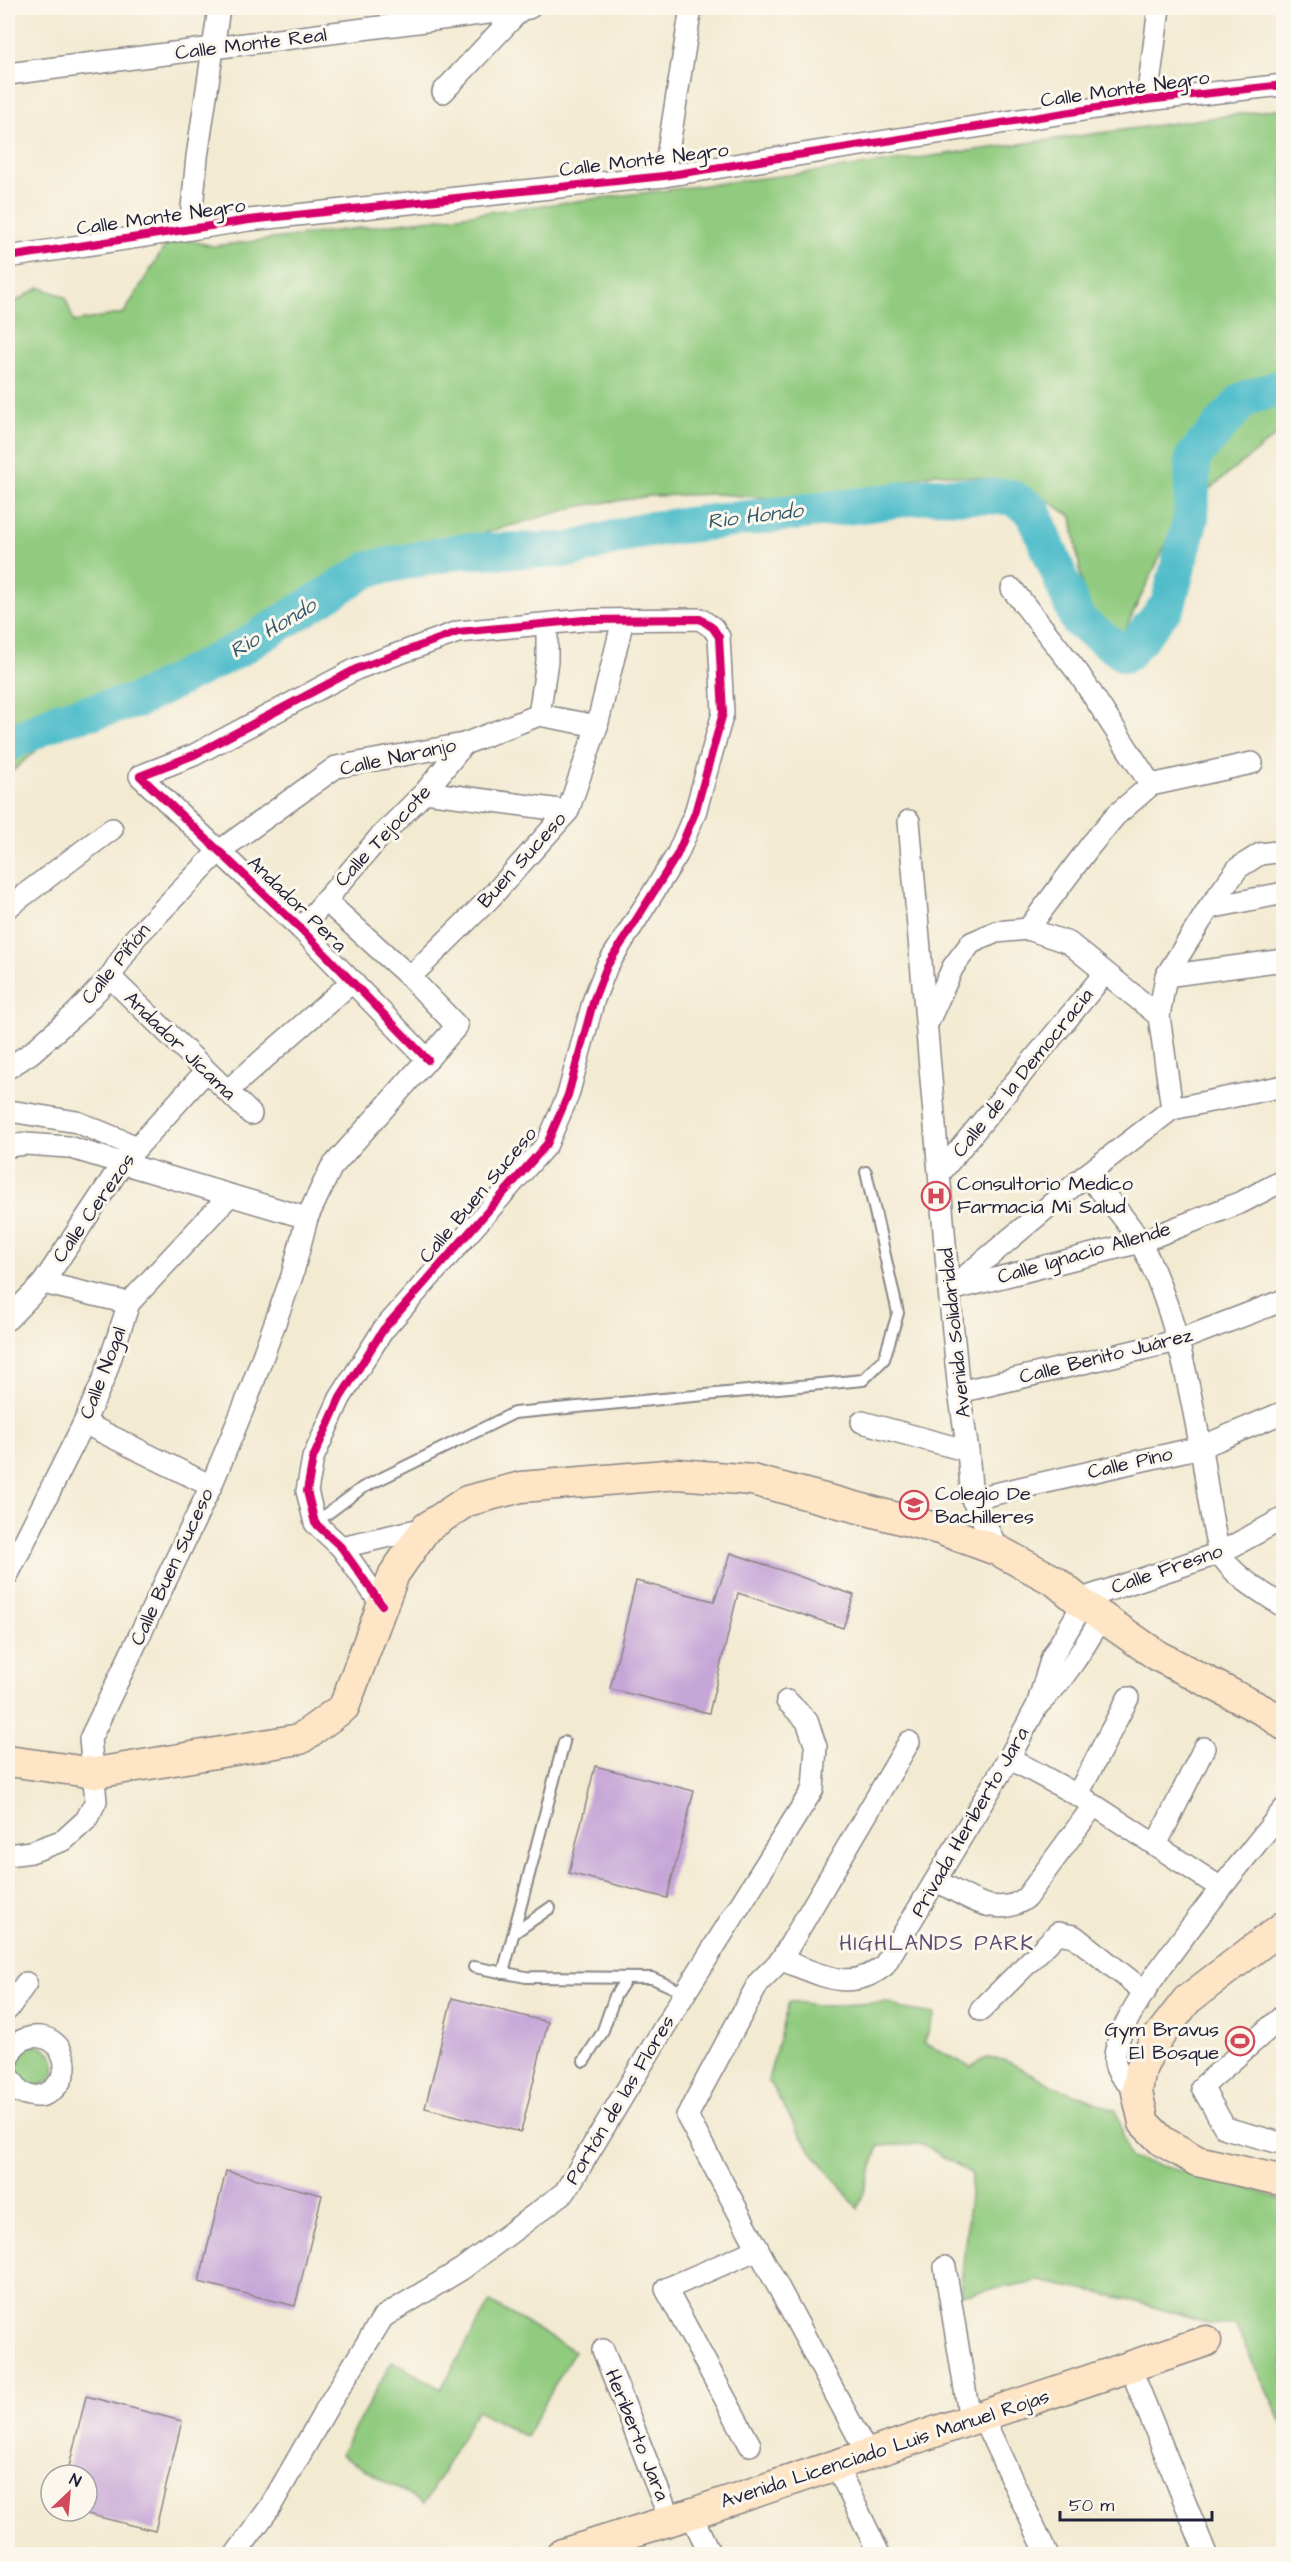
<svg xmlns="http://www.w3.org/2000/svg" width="1291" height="2562" font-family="'Architects Daughter',sans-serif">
<rect width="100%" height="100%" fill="#fbf7ec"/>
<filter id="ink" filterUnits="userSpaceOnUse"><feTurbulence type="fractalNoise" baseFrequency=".0167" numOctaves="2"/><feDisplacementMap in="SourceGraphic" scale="12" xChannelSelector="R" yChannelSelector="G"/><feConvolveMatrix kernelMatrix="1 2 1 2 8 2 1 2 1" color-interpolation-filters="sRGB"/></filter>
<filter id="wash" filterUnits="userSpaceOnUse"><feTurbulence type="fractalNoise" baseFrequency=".008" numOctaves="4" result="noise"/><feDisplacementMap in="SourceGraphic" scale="24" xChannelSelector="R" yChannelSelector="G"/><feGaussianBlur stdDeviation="1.35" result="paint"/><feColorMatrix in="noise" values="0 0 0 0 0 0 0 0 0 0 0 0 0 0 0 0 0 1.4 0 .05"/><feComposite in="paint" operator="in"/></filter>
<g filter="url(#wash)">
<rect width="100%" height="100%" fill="#f3ead2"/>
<!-- green -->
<g fill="#91cb7f" stroke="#5a765d" stroke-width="1.5">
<path d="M 1283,108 L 1283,430 L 1182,511 L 1121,638 L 1086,612 L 1072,517 L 1021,483 L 936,473 L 875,489 L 808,501 L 717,494 L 651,496 L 580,506 L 340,574 L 293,606 L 53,736 L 8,775 L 8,306 L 40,287 L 65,297 L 74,322 L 124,313 L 171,236 L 213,246 L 240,243 L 852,167 Z"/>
<path d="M 789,2001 L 825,2006 L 888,2002 L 904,2009 L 935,2014 L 924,2043 L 971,2067 L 986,2058 L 1005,2060 L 1056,2087 L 1116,2110 L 1130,2158 L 1252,2189 L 1283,2200 L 1283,2425 L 1235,2325 L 1209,2324 L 1131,2300 L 1039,2281 L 960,2295 L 972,2174 L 922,2144 L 879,2146 L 858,2209 L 804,2141 L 768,2080 Z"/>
<circle cx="35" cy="2066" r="20"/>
<path d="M 490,2302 L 574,2351 L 526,2437 L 477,2410 L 424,2504 L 340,2455 L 392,2361 L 441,2389 Z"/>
</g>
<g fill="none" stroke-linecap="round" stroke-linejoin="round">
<!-- river -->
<path stroke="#50bdca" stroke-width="36" d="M 8,744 L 61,719 L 136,701 L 239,649 L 369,569 L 460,551 L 570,550 L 643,530 L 863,505 L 931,495 L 1011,497 L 1033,511 L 1078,621 L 1126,655 L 1168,605 L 1191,518 L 1193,457 L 1244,399 L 1284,386"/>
</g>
<g id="blocks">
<!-- building -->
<g fill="#c6a5d7">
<path d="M 731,1553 L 854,1595 L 843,1628 L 738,1593 L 709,1713 L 610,1689 L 636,1581 L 714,1601 Z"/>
<path d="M 595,1766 L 694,1791 L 667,1898 L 569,1873 Z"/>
<path d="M 452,1998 L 548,2022 L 521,2132 L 425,2108 Z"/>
<path d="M 226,2171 L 322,2195 L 295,2306 L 199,2282 Z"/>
<path d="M 86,2396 L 182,2421 L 155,2531 L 87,2514 L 87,2475 L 67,2475 Z"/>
</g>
</g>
</g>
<g filter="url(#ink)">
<use href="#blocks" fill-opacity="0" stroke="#8a8686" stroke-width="1.5"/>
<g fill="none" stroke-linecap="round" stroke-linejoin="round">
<!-- lane casing -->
<g stroke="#8a8686" stroke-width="14">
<g id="lane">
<path d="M 315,1523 L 362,1488 L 514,1413 L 863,1380 L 884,1359 L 898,1313 L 866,1172"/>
<path d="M 514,1933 L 550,1908"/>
<path d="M 474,1967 L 526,1977 L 652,1978 L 685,1993"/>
<path d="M 503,1973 L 564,1742"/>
<path d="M 584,2061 L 602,2033 L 615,1996 L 626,1979"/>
</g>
</g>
<!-- street casing -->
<g stroke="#8a8686" stroke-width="24">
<g id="street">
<path d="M 8,74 L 529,8"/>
<path d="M 443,92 L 522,8"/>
<path d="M 1147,100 L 1159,8"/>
<path d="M 664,176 L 691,8"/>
<path d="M 190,229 L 197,157 L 219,8"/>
<path d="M 8,257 L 249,220 L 664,176 L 1147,100 L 1284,85"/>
<path d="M 1012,589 L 1079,674 L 1151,785"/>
<path d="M 539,715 L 547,661 L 547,625"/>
<path d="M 425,792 L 568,811"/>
<path d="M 909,821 L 949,1290 L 959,1392 L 968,1451 L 972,1499 L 999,1551"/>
<path d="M 8,907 L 112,829"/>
<path d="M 1209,908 L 1284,893"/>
<path d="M 301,929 L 378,839 L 425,792 L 464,744"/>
<path d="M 1028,929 L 1090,846 L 1115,816 L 1151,785 L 1252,763"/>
<path d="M 1166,976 L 1284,960"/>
<path d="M 110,977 L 251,1114"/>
<path d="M 410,977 L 491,897 L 568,811 L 597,726 L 623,620"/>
<path d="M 928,1022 L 953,967 L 971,943 L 996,932 L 1028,929 L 1069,943 L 1159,1016"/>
<path d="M 8,1068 L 31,1053 L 75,1014 L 110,977 L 135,938 L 218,852 L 336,767 L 464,744 L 539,715 L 597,726"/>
<path d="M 227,1091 L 353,981"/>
<path d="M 1172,1109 L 1159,1016 L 1166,976 L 1209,908 L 1238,868 L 1260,854 L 1284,851"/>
<path d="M 8,1113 L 16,1112 L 77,1122 L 137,1147"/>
<path d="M 8,1146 L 26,1144 L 68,1147 L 307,1218"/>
<path d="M 940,1173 L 1105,973"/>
<path d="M 1086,1175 C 1105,1195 1126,1218 1140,1242 C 1174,1304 1191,1392 1203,1461 C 1206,1478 1214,1543 1221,1555 C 1236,1579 1261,1591 1284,1607"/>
<path d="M 43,1283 L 129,1303"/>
<path d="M 955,1289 L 1140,1242 L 1242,1202 L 1284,1180"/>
<path d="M 949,1290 L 1086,1175 L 1172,1109 L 1284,1086"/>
<path d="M 8,1319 L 43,1283 L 122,1164 L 206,1071"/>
<path d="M 959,1392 L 1177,1341 L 1284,1300"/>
<path d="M 862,1422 L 968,1451"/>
<path d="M 84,1423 L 211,1486"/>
<path d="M 972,1499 L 1201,1447 L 1284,1412"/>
<path d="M 341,1547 L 426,1528"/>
<path d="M 8,1574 L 84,1423 L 104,1378 L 129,1303 L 230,1195"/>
<path d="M 1079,1600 L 1220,1553 L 1284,1518"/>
<path d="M 382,1605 L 341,1547 L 315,1523 L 307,1491 L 313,1458 L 340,1398 L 383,1330 L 547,1144 L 568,1095 L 594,999 L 607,966 L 677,855 L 695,813 L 723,713 L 719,637 L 713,628 L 700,619 L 584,620 L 458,632 L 356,669 L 194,755 L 140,776 L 301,929 L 428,1060"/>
<path d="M 1038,1705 C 1065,1679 1083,1649 1102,1617"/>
<path d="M 1009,1758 L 1088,1801"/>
<path d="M 1078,1794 L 1128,1698"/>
<path d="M 1156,1845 L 1204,1748"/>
<path d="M 8,1855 L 31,1852 L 64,1840 L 86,1820 L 96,1801 L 90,1739 L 211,1486 L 248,1397 L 292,1276 L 307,1218 L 331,1168 L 457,1026 L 410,977 L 325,900"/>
<path d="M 937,1881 C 966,1896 996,1920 1026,1898 L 1094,1805 L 1221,1888 C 1196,1922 1109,2024 1115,2063 C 1117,2076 1129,2083 1137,2092"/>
<path d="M 1221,1888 L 1284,1809"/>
<path d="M 781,1960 L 909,1742"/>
<path d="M 8,2009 L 26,1983"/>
<path d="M 981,2010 L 1058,1933 L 1074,1936 L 1145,1992"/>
<path d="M 1284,2015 L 1202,2087 L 1225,2128 L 1284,2144"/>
<path d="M 8,2061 C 9,2057 11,2051 13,2048 C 28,2030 56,2034 63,2056 C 70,2072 57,2092 40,2096 C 35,2097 27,2094 21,2093 L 8,2075"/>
<path d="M 945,2267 L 970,2420"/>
<path d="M 603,2350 L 670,2520"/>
<path d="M 1130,2367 L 1206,2554"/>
<path d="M 982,2416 L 1047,2554"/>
<path d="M 750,2445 L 666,2289 L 758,2249"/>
<path d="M 868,2455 L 687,2116 L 759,1982 L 781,1960 C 819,1973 848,1994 884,1966 L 1009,1758 L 1037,1706 L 1052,1657 L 1083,1604"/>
<path d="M 836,2465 L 879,2554"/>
<path d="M 691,2514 L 710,2554"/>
<path d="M 236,2554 L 270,2507 L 328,2406 L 383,2317 L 462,2269 L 565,2192 L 685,1993 L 813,1789 L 816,1747 L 807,1721 L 787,1701"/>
</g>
</g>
<!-- secondary casing -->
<g stroke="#8a8686" stroke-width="33">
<g id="secondary">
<path d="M 8,1761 L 95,1773 L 300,1739 L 344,1707 L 394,1574 L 426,1528 L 467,1501 L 521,1487 L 678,1474 L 752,1480 L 939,1529 L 999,1551 L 1055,1581 L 1083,1604 L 1158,1656 L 1268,1713 L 1284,1725"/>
<path d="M 1284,1926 L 1187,2000 L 1153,2044 L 1141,2069 L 1137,2092 L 1144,2123 L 1162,2141 L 1197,2161 L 1284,2181"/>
<path d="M 562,2554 L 681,2517 L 1206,2341"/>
</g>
</g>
<!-- lane -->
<use href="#lane" stroke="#fff" stroke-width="10"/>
<!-- street -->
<use href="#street" stroke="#fff" stroke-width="21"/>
<!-- secondary -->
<use href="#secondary" stroke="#fde5c5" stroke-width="30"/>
<!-- cycleway casing -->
<g stroke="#fbf7ec" stroke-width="11">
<g id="cycleway">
<path d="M 8,257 L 249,220 L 664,176 L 1147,100 L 1284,85"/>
<path d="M 382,1605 L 341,1547 L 315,1523 L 307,1491 L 313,1458 L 340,1398 L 383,1330 L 547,1144 L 568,1095 L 594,999 L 607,966 L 677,855 L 695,813 L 723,713 L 719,637 L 713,628 L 700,619 L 584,620 L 458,632 L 356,669 L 194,755 L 140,776 L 301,929 L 428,1060"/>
</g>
</g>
<!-- cycleway -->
<use href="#cycleway" stroke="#d6006c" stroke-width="8"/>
</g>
</g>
<!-- icons -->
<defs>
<g id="hospital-ring" transform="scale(1.5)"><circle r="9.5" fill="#fbf7ec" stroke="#d1495b" stroke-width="1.5"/><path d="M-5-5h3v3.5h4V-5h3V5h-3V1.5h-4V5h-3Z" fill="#d1495b"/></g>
<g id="school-ring" transform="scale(1.5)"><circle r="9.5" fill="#fbf7ec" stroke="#d1495b" stroke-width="1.5"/><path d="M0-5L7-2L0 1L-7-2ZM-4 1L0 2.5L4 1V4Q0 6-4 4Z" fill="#d1495b"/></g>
<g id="stadium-ring" transform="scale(1.5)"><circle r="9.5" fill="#fbf7ec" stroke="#d1495b" stroke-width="1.5"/><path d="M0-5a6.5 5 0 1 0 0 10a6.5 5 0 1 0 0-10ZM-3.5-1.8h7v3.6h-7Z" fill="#d1495b"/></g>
</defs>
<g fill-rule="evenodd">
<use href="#hospital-ring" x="936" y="1196"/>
<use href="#school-ring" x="914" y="1505"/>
<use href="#stadium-ring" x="1240" y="2041"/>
</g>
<g text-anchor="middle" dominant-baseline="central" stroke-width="6" stroke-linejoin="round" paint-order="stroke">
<!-- street labels -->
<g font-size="20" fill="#22223b" stroke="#fbf7ec">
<text transform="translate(251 44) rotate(-7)">Calle Monte Real</text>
<text transform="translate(1125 89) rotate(-8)">Calle Monte Negro</text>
<text transform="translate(644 160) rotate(-7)">Calle Monte Negro</text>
<text transform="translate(161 217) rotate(-8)">Calle Monte Negro</text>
<text transform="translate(398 757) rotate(-12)">Calle Naranjo</text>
<text transform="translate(383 836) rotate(-47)">Calle Tejocote</text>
<text transform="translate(522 860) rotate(-48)">Buen Suceso</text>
<text transform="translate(297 904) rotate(44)">Andador Pera</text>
<text transform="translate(116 964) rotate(-51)">Calle Piñón</text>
<text transform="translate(180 1046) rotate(44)">Andador Jícama</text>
<text transform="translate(1023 1073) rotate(-51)">Calle de la Democracia</text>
<text transform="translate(478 1195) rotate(-50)">Calle Buen Suceso</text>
<text transform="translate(94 1208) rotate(-55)">Calle Cerezos</text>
<text transform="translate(1084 1253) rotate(-16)">Calle Ignacio Allende</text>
<text transform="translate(955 1333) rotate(-96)">Avenida Solidaridad</text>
<text transform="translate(1106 1356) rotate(-14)">Calle Benito Juárez</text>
<text transform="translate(103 1373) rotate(-69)">Calle Nogal</text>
<text transform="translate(1130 1463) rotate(-13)">Calle Pino</text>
<text transform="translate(172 1567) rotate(-65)">Calle Buen Suceso</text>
<text transform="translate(1167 1569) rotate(-19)">Calle Fresno</text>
<text transform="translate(970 1822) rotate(-60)">Privada Heriberto Jara</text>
<text transform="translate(620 2100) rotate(-59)">Portón de las Flores</text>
<text transform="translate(637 2435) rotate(68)">Heriberto Jara</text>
<text transform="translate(885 2449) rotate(-18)">Avenida Licenciado Luis Manuel Rojas</text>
</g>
<!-- poi labels -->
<g font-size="20" fill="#22223b" stroke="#fbf7ec" text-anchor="start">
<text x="957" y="1184">Consultorio Medico<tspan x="957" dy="23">Farmacia Mi Salud</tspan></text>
<text x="935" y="1494">Colegio De<tspan x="935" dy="23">Bachilleres</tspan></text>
<text x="1219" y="2030" text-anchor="end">Gym Bravus<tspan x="1219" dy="23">El Bosque</tspan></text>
</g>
<!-- water labels -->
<g font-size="21" font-style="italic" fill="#32586d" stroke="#fbf7ec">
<text transform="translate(755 516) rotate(-7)">Rio Hondo</text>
<text transform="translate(273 628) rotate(-31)">Rio Hondo</text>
</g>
<!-- neighbourhood labels -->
<g font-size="21" letter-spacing="1.5" fill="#5b5072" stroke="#fbf7ec">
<text x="937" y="1943">HIGHLANDS PARK</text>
</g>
</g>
<!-- margin -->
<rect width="1291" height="2562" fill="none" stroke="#fbf7ec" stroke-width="30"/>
<!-- north arrow -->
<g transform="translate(69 2493) rotate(26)"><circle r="28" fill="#fbf7ec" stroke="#a4a2a5" stroke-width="1.5"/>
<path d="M0-4.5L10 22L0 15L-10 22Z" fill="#d1495b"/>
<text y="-9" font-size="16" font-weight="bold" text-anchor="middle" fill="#22223b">N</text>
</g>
<!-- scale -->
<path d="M1060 2511v9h152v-9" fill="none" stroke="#22223b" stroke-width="3"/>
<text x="1069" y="2511" font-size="18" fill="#22223b" stroke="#fbf7ec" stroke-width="4.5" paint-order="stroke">50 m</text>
</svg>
